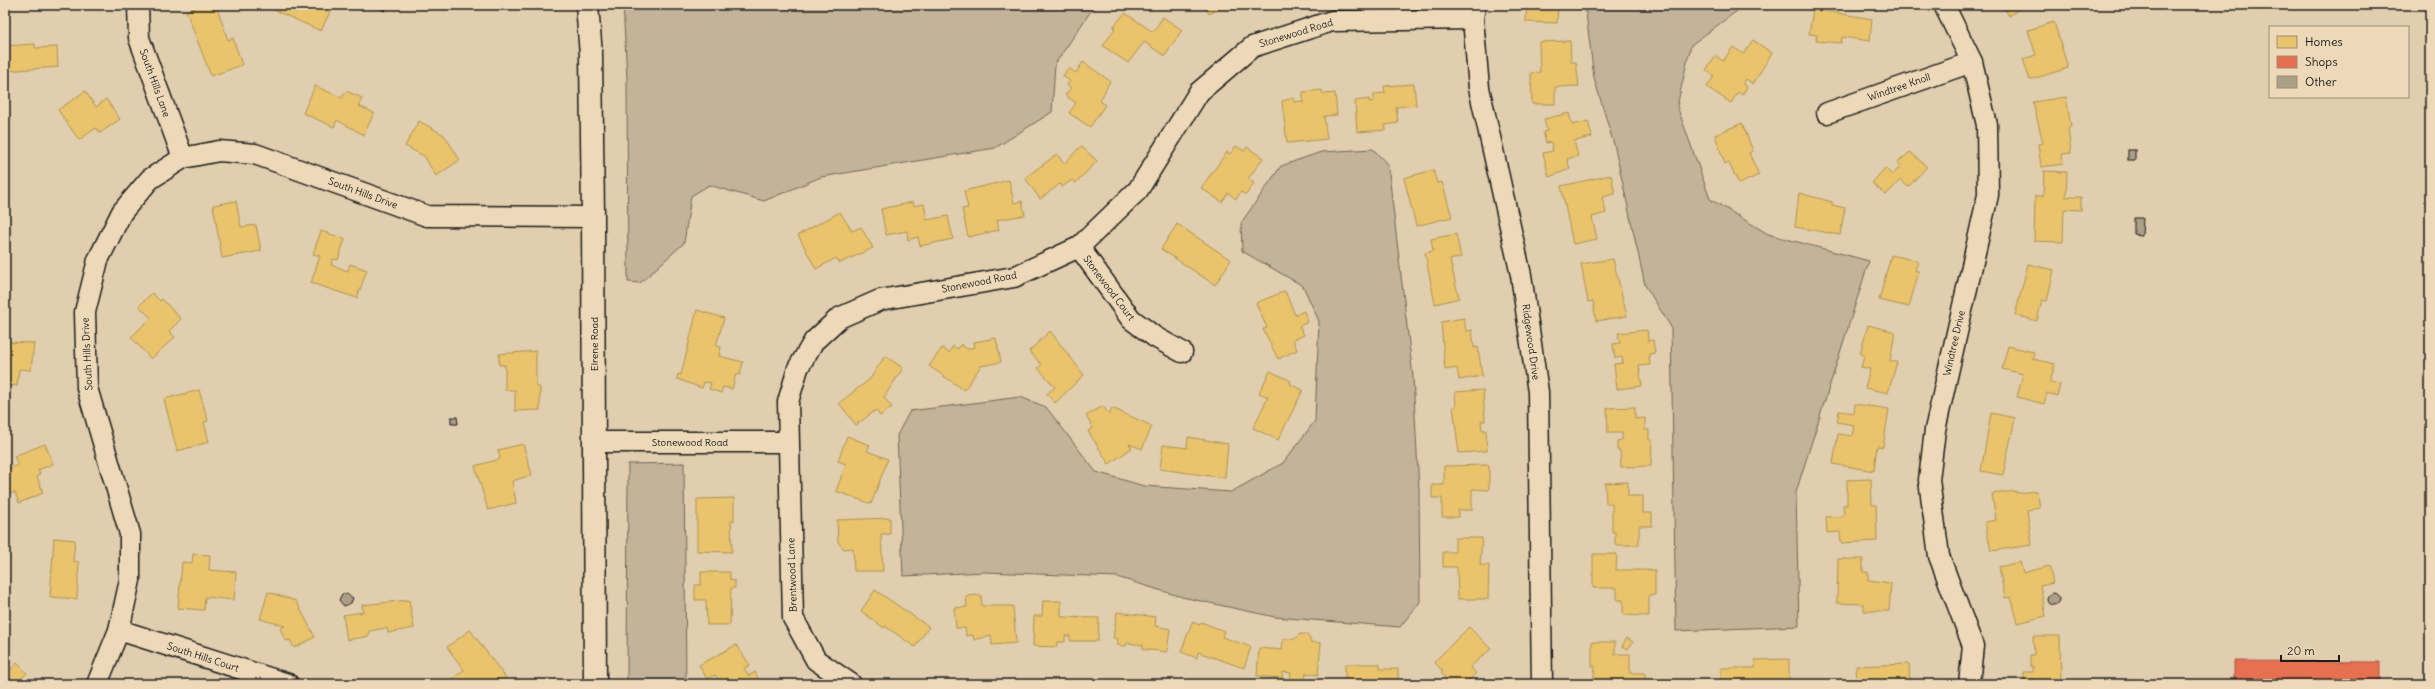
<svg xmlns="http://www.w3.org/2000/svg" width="2435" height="689" font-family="Delius,sans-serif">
<rect width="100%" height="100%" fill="#e0ceae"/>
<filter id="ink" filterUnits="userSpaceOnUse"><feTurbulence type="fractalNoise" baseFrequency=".025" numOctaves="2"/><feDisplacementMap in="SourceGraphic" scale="8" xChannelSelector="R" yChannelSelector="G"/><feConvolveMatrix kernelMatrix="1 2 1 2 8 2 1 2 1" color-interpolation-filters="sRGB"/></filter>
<g filter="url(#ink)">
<!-- green -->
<g fill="#c3b398" stroke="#70685a">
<path d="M 623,5 L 1095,5 L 1055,64 L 1052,112 L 995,148 L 821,177 L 764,201 L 709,185 L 691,196 L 684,243 L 640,283 L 628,282 L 627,78 Z"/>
<path d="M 1585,5 L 1745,5 L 1691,45 L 1677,106 L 1710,199 L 1768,234 L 1869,261 L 1796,492 L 1799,626 L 1676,631 L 1671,327 L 1645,285 L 1615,148 L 1594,78 Z"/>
<path d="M 1373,149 L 1388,165 L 1413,377 L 1419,490 L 1420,602 L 1400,627 L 1275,617 L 1182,597 L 1117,577 L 985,572 L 903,576 L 897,435 L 910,411 L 1020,397 L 1046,407 L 1096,472 L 1144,486 L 1231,492 L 1283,463 L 1315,421 L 1319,321 L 1303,286 L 1242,251 L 1241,223 L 1281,166 L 1321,152 Z"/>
<path d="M 684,463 L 686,679 L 690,684 L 627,684 L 628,464 Z"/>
</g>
<!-- homes -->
<g fill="#e9c46a" stroke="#ac9253">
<path d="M 202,5 L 216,5 L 228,40 L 233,38 L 242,65 L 211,76 L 186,11 Z"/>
<path d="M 276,5 L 333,5 L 321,31 L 274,10 Z"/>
<path d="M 1204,5 L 1227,5 L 1209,14 Z"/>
<path d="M 1527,5 L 1558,5 L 1557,23 L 1526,22 Z"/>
<path d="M 2002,5 L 2025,5 L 2009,16 Z"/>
<path d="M 1813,9 L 1872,19 L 1870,41 L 1842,37 L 1841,43 L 1816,41 L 1817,35 L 1809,34 Z"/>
<path d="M 1125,13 L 1153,32 L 1163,17 L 1182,30 L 1165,56 L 1144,42 L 1128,63 L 1103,46 L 1115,28 L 1113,27 Z"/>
<path d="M 2054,22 L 2068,68 L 2030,80 L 2023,59 L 2036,55 L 2028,30 Z"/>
<path d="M 1753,40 L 1772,53 L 1753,84 L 1746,79 L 1743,84 L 1747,87 L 1742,95 L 1738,92 L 1731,103 L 1707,87 L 1714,76 L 1706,70 L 1716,56 L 1723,61 L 1733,47 L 1743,54 Z"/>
<path d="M 1570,41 L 1571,62 L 1576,62 L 1579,86 L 1555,87 L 1555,104 L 1532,104 L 1531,73 L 1540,72 L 1539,42 Z"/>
<path d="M 35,44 L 35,48 L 57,47 L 58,67 L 5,71 L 5,46 Z"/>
<path d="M 1083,62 L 1110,81 L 1100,101 L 1105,105 L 1090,127 L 1069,113 L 1076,103 L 1065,95 L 1071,88 L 1067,85 L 1070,81 L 1063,76 L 1068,68 L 1076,73 Z"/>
<path d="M 1414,84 L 1416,105 L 1396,107 L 1398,123 L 1385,125 L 1386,130 L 1357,132 L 1355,101 L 1369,99 L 1369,102 L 1374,101 L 1374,94 L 1385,93 L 1384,86 Z"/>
<path d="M 315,86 L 342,98 L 346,91 L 362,98 L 359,106 L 374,113 L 364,135 L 337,120 L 334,127 L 303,113 Z"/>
<path d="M 1322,90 L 1323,94 L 1335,93 L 1337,115 L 1324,116 L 1327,139 L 1287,143 L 1282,101 L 1294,98 L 1294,102 L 1302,101 L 1303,103 L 1303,92 Z"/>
<path d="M 85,91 L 96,107 L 106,99 L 120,119 L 100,133 L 96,128 L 79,140 L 58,110 Z"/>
<path d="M 2066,97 L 2071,127 L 2068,128 L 2071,153 L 2062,154 L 2063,164 L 2041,167 L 2038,144 L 2043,143 L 2033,102 Z"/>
<path d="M 1569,113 L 1572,125 L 1588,121 L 1592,137 L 1574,141 L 1578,156 L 1567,159 L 1570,169 L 1549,177 L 1543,153 L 1553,151 L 1551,142 L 1546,143 L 1543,132 L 1547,131 L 1544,119 Z"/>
<path d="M 419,121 L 444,135 L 460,160 L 436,176 L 424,156 L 405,146 Z"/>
<path d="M 1742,123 L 1753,151 L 1749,153 L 1759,175 L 1739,184 L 1729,163 L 1725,164 L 1715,135 Z"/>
<path d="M 1081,146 L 1097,161 L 1076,183 L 1072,180 L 1062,187 L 1060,184 L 1040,199 L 1025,178 L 1057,154 L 1064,164 Z"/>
<path d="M 1236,146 L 1244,151 L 1247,147 L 1263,158 L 1248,179 L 1254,183 L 1246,195 L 1241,192 L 1236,199 L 1228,193 L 1222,202 L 1201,188 L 1227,152 L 1230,154 Z"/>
<path d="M 1910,152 L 1927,167 L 1908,187 L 1900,180 L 1886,195 L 1872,183 L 1885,168 L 1892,175 L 1901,166 L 1897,163 Z"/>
<path d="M 1433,170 L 1437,183 L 1442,182 L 1452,217 L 1416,226 L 1404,178 Z"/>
<path d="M 2044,171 L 2067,172 L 2066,197 L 2081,197 L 2081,210 L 2064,209 L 2063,242 L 2034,241 L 2035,196 L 2043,196 Z"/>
<path d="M 1611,175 L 1615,194 L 1602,197 L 1606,213 L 1592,217 L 1597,239 L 1573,244 L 1561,186 Z"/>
<path d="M 1009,180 L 1014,203 L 1022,201 L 1025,215 L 997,220 L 999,230 L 968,237 L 962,209 L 968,208 L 964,191 Z"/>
<path d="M 1799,193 L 1832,202 L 1832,205 L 1845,208 L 1840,235 L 1795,227 Z"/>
<path d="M 236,201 L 241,227 L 256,225 L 261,251 L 222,258 L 213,205 Z"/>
<path d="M 913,202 L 914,206 L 924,204 L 927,220 L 948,216 L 953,239 L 920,246 L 918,237 L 908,240 L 907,231 L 886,235 L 881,209 Z"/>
<path d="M 840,212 L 852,231 L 861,227 L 873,248 L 840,263 L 836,258 L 816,269 L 798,235 Z"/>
<path d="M 1177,224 L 1231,260 L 1215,285 L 1161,249 Z"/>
<path d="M 321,231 L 345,239 L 338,260 L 333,259 L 331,265 L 348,271 L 350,264 L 367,270 L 357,298 L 311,283 L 320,256 L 313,254 Z"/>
<path d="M 1456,234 L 1461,257 L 1450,260 L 1459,298 L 1435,304 L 1425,253 L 1433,251 L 1431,239 Z"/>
<path d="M 1891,255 L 1918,261 L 1915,271 L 1919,271 L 1909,307 L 1879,300 Z"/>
<path d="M 1613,259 L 1627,316 L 1596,321 L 1593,301 L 1588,302 L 1581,264 Z"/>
<path d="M 2028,264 L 2054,270 L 2047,301 L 2042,300 L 2037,321 L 2015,315 Z"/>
<path d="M 1285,291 L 1295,315 L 1304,311 L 1308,322 L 1299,326 L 1304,335 L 1293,340 L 1297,350 L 1278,359 L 1263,329 L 1267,328 L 1256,303 Z"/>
<path d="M 152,293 L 160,301 L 162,299 L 181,319 L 169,331 L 175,337 L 151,359 L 131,337 L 151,318 L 139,306 Z"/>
<path d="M 697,310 L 724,318 L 716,346 L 721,347 L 719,356 L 743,362 L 740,375 L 736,374 L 732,389 L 723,387 L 721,393 L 709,389 L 711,383 L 704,382 L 702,388 L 677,379 L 678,374 L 681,375 Z"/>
<path d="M 1464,318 L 1466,331 L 1472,330 L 1474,348 L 1478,347 L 1482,376 L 1459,380 L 1457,368 L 1445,370 L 1441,322 Z"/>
<path d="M 1868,325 L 1895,332 L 1890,361 L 1897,362 L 1888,393 L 1865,388 L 1870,369 L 1861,367 L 1864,355 L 1860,354 Z"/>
<path d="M 1647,330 L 1648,341 L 1653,340 L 1655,353 L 1649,354 L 1650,365 L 1639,366 L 1642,386 L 1617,389 L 1614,364 L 1623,363 L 1622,357 L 1615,358 L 1613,344 L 1620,343 L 1618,333 Z"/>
<path d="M 1050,331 L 1084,375 L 1055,403 L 1047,394 L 1055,387 L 1038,368 L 1042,365 L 1029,351 Z"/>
<path d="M 996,338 L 1001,362 L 981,366 L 964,390 L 929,366 L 942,348 L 949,353 L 953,346 L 958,349 L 961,344 L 967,349 L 975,347 L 974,342 Z"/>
<path d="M 5,342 L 34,343 L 31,370 L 19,369 L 17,386 L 5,385 Z"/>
<path d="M 2008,346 L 2034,352 L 2033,359 L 2055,364 L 2050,382 L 2060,384 L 2057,396 L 2047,393 L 2044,404 L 2017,397 L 2023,374 L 2002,369 Z"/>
<path d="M 536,351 L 536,387 L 540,387 L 540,410 L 515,411 L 515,390 L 505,390 L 505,365 L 499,365 L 499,354 Z"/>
<path d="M 885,356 L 903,368 L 884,397 L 892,407 L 880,416 L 876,410 L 856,425 L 839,403 L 870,379 Z"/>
<path d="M 1270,371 L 1291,381 L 1290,384 L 1303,390 L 1278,440 L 1253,428 L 1268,397 L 1259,393 Z"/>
<path d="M 199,390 L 208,421 L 204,422 L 209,442 L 177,451 L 164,399 Z"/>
<path d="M 1483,390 L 1485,421 L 1481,421 L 1482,430 L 1486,430 L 1487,451 L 1459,453 L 1453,407 L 1456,406 L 1455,392 Z"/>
<path d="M 1855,404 L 1889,409 L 1883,447 L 1877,446 L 1874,471 L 1833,464 L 1838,434 L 1852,436 L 1854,425 L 1837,422 L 1839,411 L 1854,413 Z"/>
<path d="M 1103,406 L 1109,415 L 1112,408 L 1152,426 L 1142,449 L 1129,444 L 1132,448 L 1109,464 L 1088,431 L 1093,428 L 1086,416 Z"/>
<path d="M 1635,407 L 1635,419 L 1645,418 L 1645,430 L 1649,430 L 1649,440 L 1652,440 L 1651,466 L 1621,467 L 1620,450 L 1617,450 L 1617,441 L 1622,440 L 1622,433 L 1608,433 L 1607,408 Z"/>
<path d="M 1991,413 L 2015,418 L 2003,475 L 1981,471 Z"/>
<path d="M 847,436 L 870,445 L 867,451 L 888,459 L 871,504 L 836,491 L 846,464 L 838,461 Z"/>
<path d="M 1188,437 L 1228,444 L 1225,478 L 1160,469 L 1163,445 L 1187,448 Z"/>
<path d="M 45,444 L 53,464 L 38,470 L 40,474 L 37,476 L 43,493 L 19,503 L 15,492 L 11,494 L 5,483 L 5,470 L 18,465 L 14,456 Z"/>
<path d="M 523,444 L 532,475 L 512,481 L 516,503 L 488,510 L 475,466 L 500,459 L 498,450 Z"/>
<path d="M 1489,465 L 1489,490 L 1472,489 L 1472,510 L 1458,510 L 1458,517 L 1442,517 L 1442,498 L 1432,498 L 1432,485 L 1444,485 L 1444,466 Z"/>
<path d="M 1871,479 L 1872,505 L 1876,505 L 1877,541 L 1841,543 L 1840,532 L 1827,533 L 1826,517 L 1844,516 L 1843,505 L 1847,505 L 1847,480 Z"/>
<path d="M 1628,482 L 1628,496 L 1643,496 L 1643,513 L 1652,513 L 1652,526 L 1639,526 L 1639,545 L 1615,545 L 1615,532 L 1612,532 L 1612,504 L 1606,504 L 1605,483 Z"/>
<path d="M 2016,491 L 2016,493 L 2037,491 L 2040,508 L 2027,510 L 2032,545 L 1991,551 L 1985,522 L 1996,520 L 1992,494 Z"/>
<path d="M 734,498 L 734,521 L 731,521 L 732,552 L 697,551 L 697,499 Z"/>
<path d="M 890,518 L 890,534 L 881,534 L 883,571 L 854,571 L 853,548 L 844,549 L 838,542 L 837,520 Z"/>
<path d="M 54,538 L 75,540 L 73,561 L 79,562 L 77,599 L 50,597 Z"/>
<path d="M 1455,538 L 1482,538 L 1480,565 L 1489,565 L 1488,599 L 1458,599 L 1457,567 L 1443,567 L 1443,552 L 1455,552 Z"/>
<path d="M 193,554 L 210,555 L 209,570 L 236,572 L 234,600 L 205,597 L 204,610 L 178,608 L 182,562 L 192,563 Z"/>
<path d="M 1593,554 L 1617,554 L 1616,570 L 1655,570 L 1655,595 L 1649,595 L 1649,616 L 1623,615 L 1623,600 L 1617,600 L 1617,588 L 1593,588 Z"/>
<path d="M 1838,559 L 1863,559 L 1863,572 L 1868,572 L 1868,580 L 1891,583 L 1889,611 L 1864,611 L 1864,604 L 1837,603 Z"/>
<path d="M 2020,562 L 2023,573 L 2049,566 L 2053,583 L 2040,586 L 2046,616 L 2018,623 L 2011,597 L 2005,598 L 1999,567 Z"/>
<path d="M 701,572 L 730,572 L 730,580 L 735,581 L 735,588 L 731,588 L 730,625 L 707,625 L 706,600 L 695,600 L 695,585 L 701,585 Z"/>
<path d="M 875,590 L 929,627 L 915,647 L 885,626 L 884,628 L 861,611 Z"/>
<path d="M 268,592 L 296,601 L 315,637 L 294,648 L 290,640 L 286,641 L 280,629 L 285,626 L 260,619 Z"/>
<path d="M 981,595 L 982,606 L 1013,606 L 1016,643 L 992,645 L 991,635 L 974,640 L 973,635 L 966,636 L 965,628 L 956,628 L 954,608 L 967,607 L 966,596 Z"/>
<path d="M 409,600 L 414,628 L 388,633 L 387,628 L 369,631 L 369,636 L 347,640 L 343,615 L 363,612 L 362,605 Z"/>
<path d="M 1043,601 L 1061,601 L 1061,617 L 1099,618 L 1098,641 L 1070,641 L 1070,636 L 1065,636 L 1065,642 L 1057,642 L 1057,647 L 1033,646 L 1034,616 L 1042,616 Z"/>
<path d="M 1117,612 L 1156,617 L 1155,626 L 1170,629 L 1167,652 L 1143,649 L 1143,645 L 1127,643 L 1126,646 L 1117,645 L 1118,639 L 1113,638 Z"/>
<path d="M 1192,622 L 1200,625 L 1201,622 L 1224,631 L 1222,637 L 1251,647 L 1244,668 L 1198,652 L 1197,658 L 1181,652 Z"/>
<path d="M 1469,627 L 1491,649 L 1470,667 L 1476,673 L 1465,684 L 1451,684 L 1441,673 L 1443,671 L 1434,662 Z"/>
<path d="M 470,630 L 506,678 L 498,684 L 451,684 L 449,682 L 464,670 L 447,647 Z"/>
<path d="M 1300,634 L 1306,634 L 1310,639 L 1310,642 L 1321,643 L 1318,675 L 1306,673 L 1305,681 L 1290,679 L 1291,673 L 1283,672 L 1282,678 L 1257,676 L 1259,648 L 1282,650 L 1283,639 L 1295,639 Z"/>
<path d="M 2033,636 L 2060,636 L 2061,684 L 2024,684 L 2024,672 L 2033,672 L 2033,666 L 2030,666 L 2030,655 L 2034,655 Z"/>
<path d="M 1627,638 L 1633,642 L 1628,649 L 1622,646 Z"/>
<path d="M 1592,642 L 1615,642 L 1615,654 L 1630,654 L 1630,673 L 1645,673 L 1645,684 L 1593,684 L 1595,666 L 1592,666 Z"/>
<path d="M 736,645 L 750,665 L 744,668 L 749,676 L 755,672 L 761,684 L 722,684 L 715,675 L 707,679 L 699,665 Z"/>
<path d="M 1789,659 L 1789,684 L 1721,684 L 1721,668 L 1755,668 L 1755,660 Z"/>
<path d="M 17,663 L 27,673 L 22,678 L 29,684 L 5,684 L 5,676 Z"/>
<path d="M 1345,664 L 1380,664 L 1380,669 L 1398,669 L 1398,684 L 1345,684 Z"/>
<path d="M 1909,664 L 1910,684 L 1857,684 L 1856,666 Z"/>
</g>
<!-- shops -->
<path fill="#e76f51" stroke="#aa5641" d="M 2234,661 L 2380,662 L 2380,680 L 2343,680 L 2343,684 L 2234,684 Z"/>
<!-- building -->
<g fill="#ad9f87" stroke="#1c1c1c">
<path d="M 377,5 L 389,5 L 384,11 Z"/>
<rect x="2128" y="150" width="7" height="10"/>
<path d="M 2134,218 L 2143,218 L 2142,235 L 2134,234 Z"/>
<path d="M 451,417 L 457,417 L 458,424 L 451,424 Z"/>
<circle cx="2053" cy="599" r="6"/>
<path d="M 342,594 L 347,594 L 353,598 L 351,603 L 344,606 L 339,600 Z"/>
</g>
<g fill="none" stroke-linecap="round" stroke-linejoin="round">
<!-- street casing -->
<g stroke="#1c1c1c" stroke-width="23">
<g id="street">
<path d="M 138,5 L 139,38 L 183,158"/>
<path d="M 1475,5 L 1473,19 L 1479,88 L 1521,275 L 1538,392 L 1542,684"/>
<path d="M 1944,5 L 1972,62 L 1987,125 L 1988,195 L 1935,430 L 1929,480 L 1939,556 L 1973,646 L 1969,684"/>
<path d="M 1827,113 L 1972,62"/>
<path d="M 1079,247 L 1131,319 L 1155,337 L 1182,352"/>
<path d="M 594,442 L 788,442"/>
<path d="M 119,630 L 288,684"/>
<path d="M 97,684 L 119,630 L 130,580 L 130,534 L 87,388 L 85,312 L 98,260 L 122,212 L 150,179 L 183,158 L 219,151 L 255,154 L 427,216 L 593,217"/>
<path d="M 851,684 L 816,660 L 793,618 L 788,402 L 798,368 L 814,341 L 839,318 L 880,300 L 1014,277 L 1079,247 L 1138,190 L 1199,92 L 1252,47 L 1332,21 L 1473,19"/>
</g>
</g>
<!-- secondary casing -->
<g stroke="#1c1c1c" stroke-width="25">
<path id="secondary" d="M 587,5 L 591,55 L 593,217 L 595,684"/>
</g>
<!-- street -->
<use href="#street" stroke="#edd9b7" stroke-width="20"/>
<!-- secondary -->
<use href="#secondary" stroke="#edd9b7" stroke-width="22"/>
</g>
</g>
<g text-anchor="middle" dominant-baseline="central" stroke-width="4" stroke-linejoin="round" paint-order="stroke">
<!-- street labels -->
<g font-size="10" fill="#1c1c1c" stroke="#edd9b7">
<text transform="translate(1296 33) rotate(-17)">Stonewood Road</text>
<text transform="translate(155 83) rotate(70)">South Hills Lane</text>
<text transform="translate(1899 87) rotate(-19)">Windtree Knoll</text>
<text transform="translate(363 193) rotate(20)">South Hills Drive</text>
<text transform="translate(979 282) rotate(-11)">Stonewood Road</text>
<text transform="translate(1109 288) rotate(53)">Stonewood Court</text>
<text transform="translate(1531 342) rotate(82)">Ridgewood Drive</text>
<text transform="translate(1954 343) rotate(-77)">Windtree Drive</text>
<text transform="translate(594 344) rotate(-90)">Elrene Road</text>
<text transform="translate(87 354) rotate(-93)">South Hills Drive</text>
<text x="690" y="442">Stonewood Road</text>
<text transform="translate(792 575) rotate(-92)">Brentwood Lane</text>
<text transform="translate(203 657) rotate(18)">South Hills Court</text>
</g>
</g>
<!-- margin -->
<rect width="2435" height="689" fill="none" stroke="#edd9b7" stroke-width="20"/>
<rect x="10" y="10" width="2415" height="669" fill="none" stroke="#1c1c1c" stroke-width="1.5" filter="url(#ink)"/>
<!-- legend -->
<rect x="2269" y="26" width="140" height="72" fill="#edd9b7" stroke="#998d79"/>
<rect x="2277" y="36" width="20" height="12" fill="#e9c46a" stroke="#998d79"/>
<text x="2305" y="46" font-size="12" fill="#1c1c1c">Homes</text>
<rect x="2277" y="56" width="20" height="12" fill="#e76f51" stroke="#998d79"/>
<text x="2305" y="66" font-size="12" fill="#1c1c1c">Shops</text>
<rect x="2277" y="76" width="20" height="12" fill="#ad9f87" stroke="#998d79"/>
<text x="2305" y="86" font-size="12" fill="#1c1c1c">Other</text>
<!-- scale -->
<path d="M2281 655v6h58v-6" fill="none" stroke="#1c1c1c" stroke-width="2"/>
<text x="2287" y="655" font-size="12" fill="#1c1c1c" stroke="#edd9b7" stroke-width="3" paint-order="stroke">20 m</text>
</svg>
